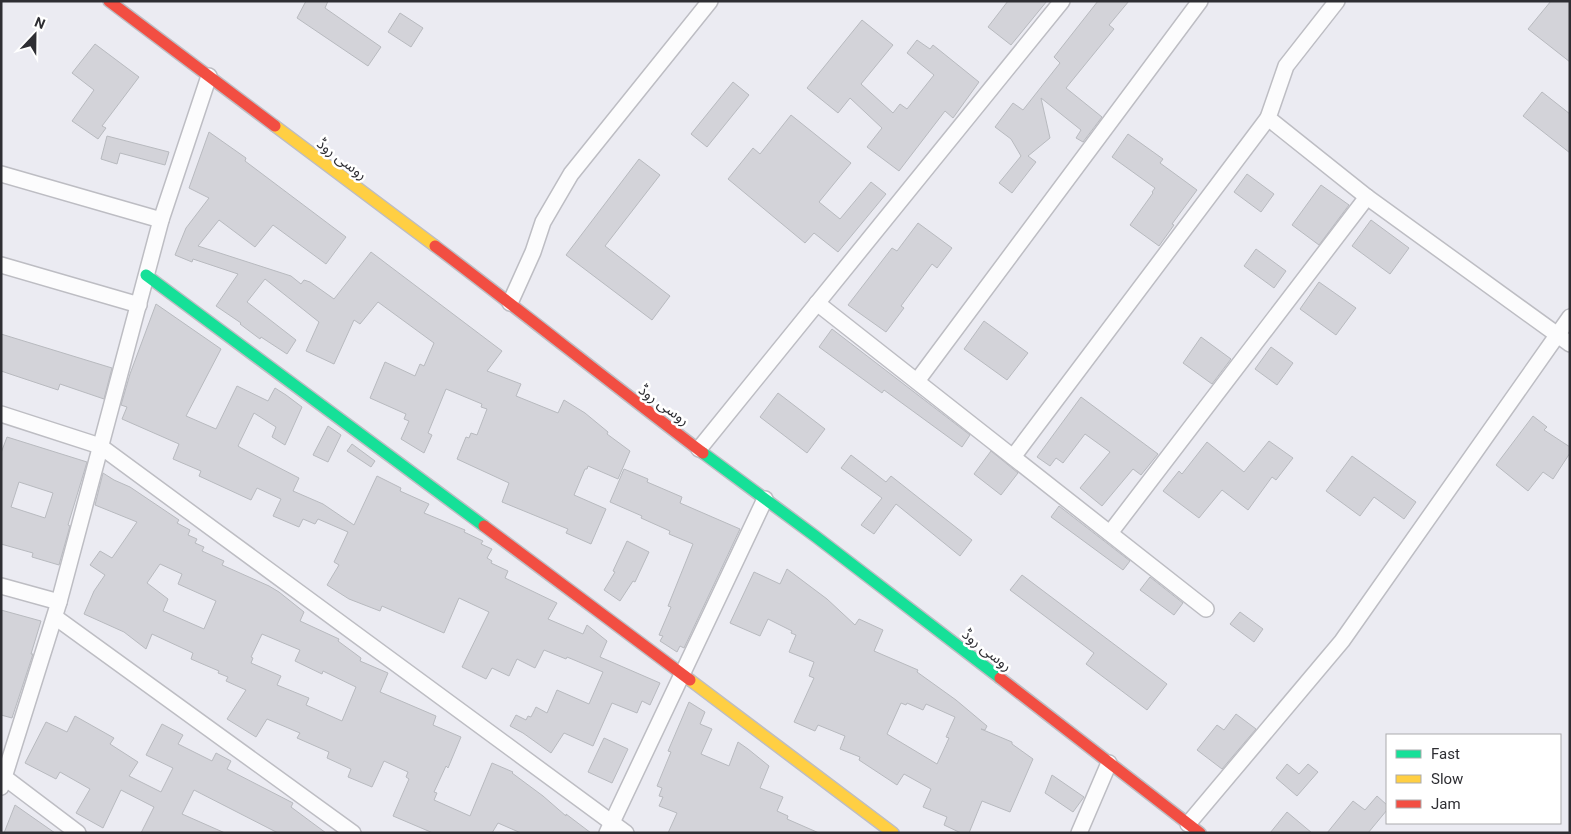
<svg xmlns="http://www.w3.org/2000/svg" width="1571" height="834" font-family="Roboto,'Noto Sans Arabic',sans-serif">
<rect width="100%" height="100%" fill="#ebebf2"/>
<!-- building -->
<g fill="#d3d3d9" stroke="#b8babf" fill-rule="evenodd">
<path d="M 306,1 L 328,1 L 325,8 L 381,47 L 368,66 L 297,18 Z"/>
<path d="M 1008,1 L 1047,1 L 1011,45 L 988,27 Z"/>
<path d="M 1098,1 L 1129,1 L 1109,25 L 1114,29 L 1066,88 L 1102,117 L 1083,142 L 1076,138 L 1081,130 L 1041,98 L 1050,138 L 1028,156 L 1036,162 L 1012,193 L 999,183 L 1021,156 L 1011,139 L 995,127 L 1013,103 L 1023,110 L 1060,63 L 1054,57 Z"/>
<path d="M 1551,1 L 1570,1 L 1570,62 L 1528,29 Z"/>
<path d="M 400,13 L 423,28 L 411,47 L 388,32 Z"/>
<path d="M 862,20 L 893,45 L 861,84 L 893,113 L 900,104 L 907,109 L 934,75 L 907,53 L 917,40 L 930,49 L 933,45 L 979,82 L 953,118 L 945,111 L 899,171 L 867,147 L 882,128 L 850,98 L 838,113 L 807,88 Z"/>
<path d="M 95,44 L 139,77 L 102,126 L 106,128 L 98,139 L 72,121 L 94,90 L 72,73 Z"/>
<path d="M 733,82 L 749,95 L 707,147 L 691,134 Z"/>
<path d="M 1542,92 L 1570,114 L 1570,153 L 1523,116 Z"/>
<path d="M 791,115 L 851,163 L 819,202 L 840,219 L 871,182 L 886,194 L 838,252 L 814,233 L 805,243 L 728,179 L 753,148 L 760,154 Z"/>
<path d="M 209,132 L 246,158 L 245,161 L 346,237 L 326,264 L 273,225 L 255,247 L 219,220 L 198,246 L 291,276 L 301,284 L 304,280 L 310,282 L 334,299 L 371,252 L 502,351 L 487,371 L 521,384 L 516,396 L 558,413 L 564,400 L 585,413 L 608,432 L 607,434 L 630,451 L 618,479 L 588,466 L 587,469 L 585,469 L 574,495 L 606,509 L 591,544 L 566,533 L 568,529 L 502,502 L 509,483 L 457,459 L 466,437 L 469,438 L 471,433 L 477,435 L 487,409 L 481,407 L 482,404 L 446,389 L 428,433 L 432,435 L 424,453 L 401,439 L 409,421 L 404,419 L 406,414 L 370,398 L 385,362 L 415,376 L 420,364 L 424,366 L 434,343 L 378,302 L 360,324 L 354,320 L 334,364 L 306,351 L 319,322 L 265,279 L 247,302 L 296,340 L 287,354 L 261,337 L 260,339 L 240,324 L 241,323 L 216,306 L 238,274 L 193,259 L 192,262 L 175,255 L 186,228 L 209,198 L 189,188 Z"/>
<path d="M 1128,134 L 1163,159 L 1160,163 L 1197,190 L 1172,224 L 1174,225 L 1159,246 L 1130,225 L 1153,193 L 1152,192 L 1155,188 L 1112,157 Z"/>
<path d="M 107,136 L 169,152 L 165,165 L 120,153 L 117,164 L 101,159 Z"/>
<path d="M 639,159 L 660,175 L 605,246 L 670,296 L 652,320 L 566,255 Z"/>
<path d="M 1247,174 L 1274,194 L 1261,212 L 1234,192 Z"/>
<path d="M 1321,185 L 1349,205 L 1319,245 L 1292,225 Z"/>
<path d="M 1371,220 L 1409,248 L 1390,274 L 1352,246 Z"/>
<path d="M 918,223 L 952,248 L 937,268 L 932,264 L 901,306 L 904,308 L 886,332 L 848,305 L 892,248 L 897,251 Z"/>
<path d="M 1256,249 L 1286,271 L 1274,288 L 1244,266 Z"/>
<path d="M 1319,282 L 1356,308 L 1336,335 L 1300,309 Z"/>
<path d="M 156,304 L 221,349 L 186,416 L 216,429 L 237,386 L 268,401 L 275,388 L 286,395 L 302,407 L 285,445 L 272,437 L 276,427 L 254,413 L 238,446 L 241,448 L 299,478 L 293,491 L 323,504 L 354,525 L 377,476 L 401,488 L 400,491 L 429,504 L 424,513 L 465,530 L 464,532 L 483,541 L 481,544 L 492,549 L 487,558 L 492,561 L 491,563 L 508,571 L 505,578 L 557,603 L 548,619 L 583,634 L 587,625 L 607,641 L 600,657 L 660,683 L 650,705 L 642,701 L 637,713 L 612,703 L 593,746 L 564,733 L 551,753 L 523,733 L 510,726 L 516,715 L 526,720 L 528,716 L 531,717 L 536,707 L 547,713 L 557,690 L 589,704 L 603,672 L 567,657 L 566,659 L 544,650 L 535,668 L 517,659 L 509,676 L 492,668 L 486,679 L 462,667 L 489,612 L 459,598 L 444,633 L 382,606 L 380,611 L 349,599 L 327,585 L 339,565 L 334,562 L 348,532 L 318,519 L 315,524 L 303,519 L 299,527 L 273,516 L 281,499 L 257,488 L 251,500 L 199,476 L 201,471 L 173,459 L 179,444 L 122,419 L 127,407 L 121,405 L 130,374 Z"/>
<path d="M 984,321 L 1028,353 L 1007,380 L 964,349 Z"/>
<path d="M 832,329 L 970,435 L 962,447 L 884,390 L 882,393 L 819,347 Z"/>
<path d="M 1,334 L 112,368 L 104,399 L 60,384 L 58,390 L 1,371 Z"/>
<path d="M 1201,337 L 1231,359 L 1212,384 L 1183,363 Z"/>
<path d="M 1271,347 L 1293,363 L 1277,385 L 1255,369 Z"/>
<path d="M 778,393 L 825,429 L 807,453 L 760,417 Z"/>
<path d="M 1081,397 L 1158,454 L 1141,475 L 1133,469 L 1102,506 L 1080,488 L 1110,452 L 1085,434 L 1063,463 L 1056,458 L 1050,466 L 1037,457 Z"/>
<path d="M 1533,416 L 1547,427 L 1544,430 L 1570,447 L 1570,453 L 1553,479 L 1543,472 L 1528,491 L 1496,465 Z"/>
<path d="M 328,426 L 341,435 L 328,462 L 313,455 Z"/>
<path d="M 7,437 L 87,462 L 68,525 L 70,526 L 59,565 L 32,557 L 33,553 L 1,544 L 1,453 ZM 19,482 L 53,493 L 45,518 L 11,507 Z"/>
<path d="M 1269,441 L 1293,458 L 1276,480 L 1272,477 L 1248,510 L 1222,490 L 1199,518 L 1163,491 L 1179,471 L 1182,474 L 1207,442 L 1244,472 Z"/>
<path d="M 352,444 L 375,461 L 371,467 L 347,451 Z"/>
<path d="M 991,451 L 1018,473 L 1001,495 L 974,474 Z"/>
<path d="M 851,455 L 886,482 L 891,476 L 972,540 L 960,556 L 896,504 L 874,534 L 861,525 L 882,498 L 841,468 Z"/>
<path d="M 1352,456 L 1416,502 L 1404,519 L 1374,497 L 1360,516 L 1326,491 Z"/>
<path d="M 624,469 L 648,479 L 647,482 L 682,497 L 680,503 L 740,529 L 684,648 L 680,646 L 677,652 L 660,641 L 663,636 L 659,635 L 671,607 L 668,606 L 693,544 L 669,534 L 670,531 L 641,518 L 642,516 L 610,502 Z"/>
<path d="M 103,473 L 114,480 L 130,487 L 179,520 L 177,523 L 190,530 L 188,535 L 197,539 L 195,543 L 204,547 L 202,551 L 224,561 L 222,565 L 269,586 L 279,592 L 304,612 L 300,621 L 339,639 L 338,641 L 361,658 L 360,661 L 388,673 L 380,692 L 436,716 L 433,725 L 461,737 L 448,768 L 446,766 L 434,792 L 437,793 L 434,800 L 470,816 L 492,763 L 513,772 L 512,773 L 543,796 L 566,816 L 566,814 L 591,833 L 521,833 L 498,823 L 492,833 L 433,833 L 393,816 L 409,779 L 406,777 L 408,772 L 384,761 L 372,787 L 348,777 L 351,769 L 327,758 L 329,752 L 297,738 L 300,733 L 267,719 L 256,737 L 227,719 L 246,690 L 226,681 L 228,677 L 218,673 L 219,671 L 191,659 L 193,653 L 152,634 L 146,649 L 124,632 L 84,614 L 94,591 L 105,575 L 90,565 L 100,551 L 112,558 L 137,522 L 95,505 ZM 160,564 L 182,574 L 178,584 L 216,601 L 204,629 L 163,611 L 168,599 L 147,583 ZM 262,634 L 300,650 L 295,661 L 322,674 L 323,671 L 356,687 L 342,721 L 306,705 L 309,698 L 277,685 L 281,676 L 251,663 L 253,658 L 251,657 Z"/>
<path d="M 1059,506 L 1130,561 L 1123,570 L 1051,517 Z"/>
<path d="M 627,541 L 649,552 L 635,582 L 633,581 L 620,601 L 604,590 L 615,572 L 613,571 Z"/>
<path d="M 787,569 L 827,599 L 855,625 L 859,619 L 883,630 L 874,651 L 918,670 L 917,672 L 956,700 L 987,726 L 985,730 L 981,729 L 1012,742 L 1012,744 L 1033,759 L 1010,812 L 982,801 L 969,833 L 961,833 L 944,825 L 947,817 L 923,807 L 931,789 L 904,774 L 897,785 L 859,760 L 860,757 L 840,749 L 845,736 L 818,725 L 815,731 L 794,722 L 814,678 L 809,676 L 814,662 L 789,652 L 796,635 L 791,633 L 792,631 L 768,619 L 760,636 L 730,623 L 754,572 L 780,584 ZM 901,703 L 906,705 L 907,703 L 923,710 L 926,704 L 955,717 L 946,737 L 949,738 L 937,764 L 887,734 Z"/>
<path d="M 1022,575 L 1167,684 L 1147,710 L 1086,664 L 1094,653 L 1010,590 Z"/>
<path d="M 1150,577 L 1183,603 L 1174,615 L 1140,590 Z"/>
<path d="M 1,610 L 41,621 L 31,654 L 33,654 L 12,718 L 1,715 Z"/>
<path d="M 1240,612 L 1263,629 L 1254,642 L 1230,624 Z"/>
<path d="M 689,702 L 705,712 L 700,724 L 712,729 L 701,754 L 729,766 L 738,742 L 748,749 L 769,766 L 760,788 L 783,797 L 777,811 L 788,816 L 787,819 L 819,833 L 668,833 L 677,813 L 659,806 L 663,797 L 659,796 L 662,788 L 657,786 L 671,752 L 668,751 Z"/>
<path d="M 1236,714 L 1256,729 L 1222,769 L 1197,750 L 1217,725 L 1224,730 Z"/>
<path d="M 75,716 L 114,738 L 110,744 L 138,762 L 129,776 L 161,792 L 173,768 L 146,755 L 162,724 L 183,735 L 178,744 L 212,761 L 216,753 L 231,761 L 227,769 L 293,803 L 291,807 L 326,833 L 278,833 L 194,790 L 182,814 L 225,833 L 141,833 L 154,807 L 121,790 L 103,828 L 76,813 L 90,789 L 60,772 L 56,779 L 25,763 L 46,722 L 67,732 Z"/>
<path d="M 604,738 L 628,749 L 612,783 L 588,772 Z"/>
<path d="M 1287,764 L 1299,774 L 1308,764 L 1318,772 L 1297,796 L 1276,778 Z"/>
<path d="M 1052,775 L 1084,797 L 1073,812 L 1045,793 Z"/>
<path d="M 1377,796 L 1387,805 L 1387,810 L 1368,833 L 1327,833 L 1353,801 L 1365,810 Z"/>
<path d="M 15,805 L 55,833 L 4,833 Z"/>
<path d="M 1287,812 L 1312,833 L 1270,833 Z"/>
</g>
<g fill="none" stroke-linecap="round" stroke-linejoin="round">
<!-- street casing -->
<g stroke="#bdbdc3" stroke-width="18">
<g id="street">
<path d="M 1337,1 L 1286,66 L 1268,118 L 1367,197 L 1570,344"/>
<path d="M 1,174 L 161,220"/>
<path d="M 1,265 L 139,305"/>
<path d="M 510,303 L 533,252 L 543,222 L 571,174 L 710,1"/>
<path d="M 817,303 L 1206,609"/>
<path d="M 917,381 L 1200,1"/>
<path d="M 1,414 L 100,446 L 626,833"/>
<path d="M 699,449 L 1062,1"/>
<path d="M 1013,457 L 1268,118"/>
<path d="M 1110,533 L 1367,197"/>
<path d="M 1,586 L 59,602"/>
<path d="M 55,617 L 353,833"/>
<path d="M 4,777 L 78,833"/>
<path d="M 1,787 L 59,602 L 161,220 L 209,76"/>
<path d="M 1188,824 L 1342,641 L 1570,317"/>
<path d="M 607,833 L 765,499"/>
<path d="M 1079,833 L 1109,763"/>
</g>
</g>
<!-- fast casing -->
<g stroke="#bdbdc3" stroke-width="14">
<g id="fast">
<path d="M 146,275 L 484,526"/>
<path d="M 703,453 L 815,536 L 1000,678"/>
</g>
</g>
<!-- slow casing -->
<g stroke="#bdbdc3" stroke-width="14">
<g id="slow">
<path d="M 275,126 L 435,246"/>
<path d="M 690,680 L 893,833"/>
</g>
</g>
<!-- jam casing -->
<g stroke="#bdbdc3" stroke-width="14">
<g id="jam">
<path d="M 109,1 L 275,126"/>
<path d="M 435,246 C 525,314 613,385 703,453"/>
<path d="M 484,526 L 690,680"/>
<path d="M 1000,678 L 1200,833"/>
</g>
</g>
<!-- street -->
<use href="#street" stroke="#fcfcfd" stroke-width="15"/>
<!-- fast -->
<use href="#fast" stroke="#16e098" stroke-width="11"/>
<!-- slow -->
<use href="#slow" stroke="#ffcf43" stroke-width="11"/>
<!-- jam -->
<use href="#jam" stroke="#f24e42" stroke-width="11"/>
</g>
<g text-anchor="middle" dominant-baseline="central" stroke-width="5" stroke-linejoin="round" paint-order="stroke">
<!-- street labels -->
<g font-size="15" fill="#2e2e33" stroke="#fff">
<text transform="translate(342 159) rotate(37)">روسی روڈ</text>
<text transform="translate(664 405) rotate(36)">روسی روڈ</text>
<text transform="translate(987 650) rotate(38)">روسی روڈ</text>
</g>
</g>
<!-- border -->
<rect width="1571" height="834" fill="none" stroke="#2e2e33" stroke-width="5"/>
<!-- legend -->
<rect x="1386" y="734" width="175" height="90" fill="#ffffff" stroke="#ababad"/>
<rect x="1396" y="750" width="25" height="8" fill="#16e098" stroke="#ababad"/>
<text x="1431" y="759" font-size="15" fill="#2e2e33">Fast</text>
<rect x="1396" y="775" width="25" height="8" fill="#ffcf43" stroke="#ababad"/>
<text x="1431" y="784" font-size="15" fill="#2e2e33">Slow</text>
<rect x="1396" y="800" width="25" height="8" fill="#f24e42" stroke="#ababad"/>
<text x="1431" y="809" font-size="15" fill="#2e2e33">Jam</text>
<!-- north arrow -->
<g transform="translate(35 35) rotate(22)" stroke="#ffffff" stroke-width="4" paint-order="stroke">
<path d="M0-4L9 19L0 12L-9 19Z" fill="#2e2e33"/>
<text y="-8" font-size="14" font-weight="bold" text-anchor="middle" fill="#2e2e33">N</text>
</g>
</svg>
